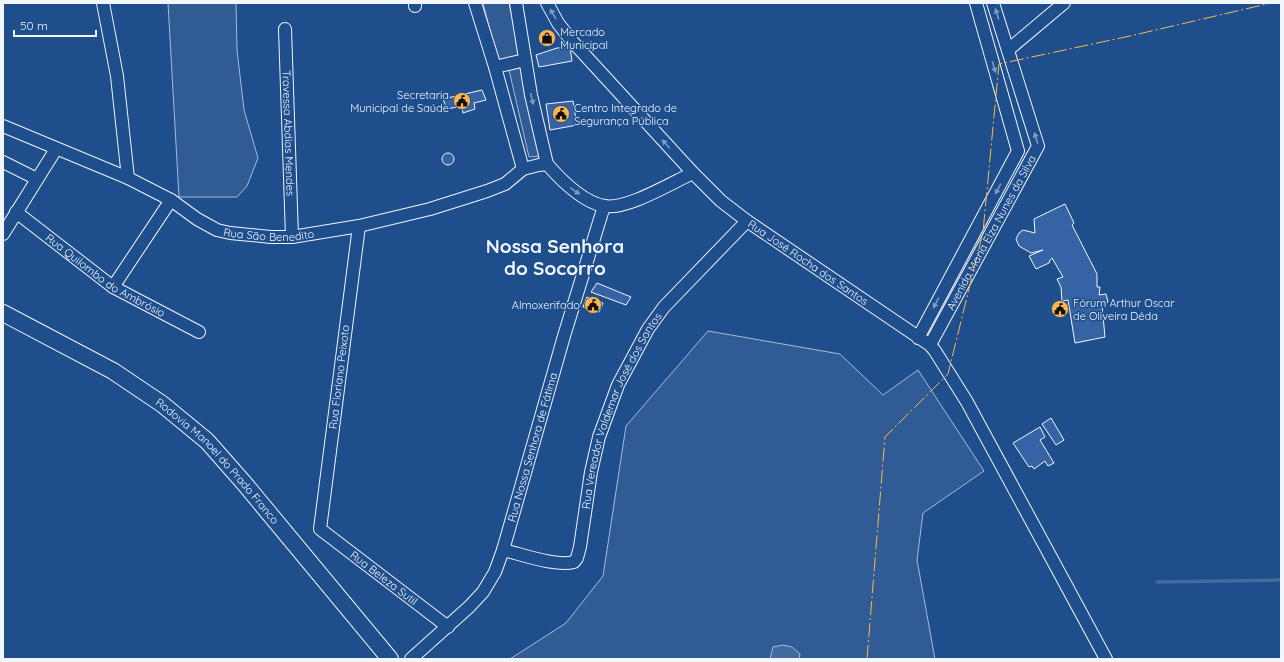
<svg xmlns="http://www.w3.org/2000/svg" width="1284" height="662" font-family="Quicksand,sans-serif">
<rect width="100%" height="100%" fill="#1f4e8c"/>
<!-- green -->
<g fill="#305b95" stroke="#a8bbd7">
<path d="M 168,3 L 236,3 L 237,50 L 244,110 L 258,158 L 247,186 L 237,197 L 179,197 Z"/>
<path d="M 483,3 L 509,3 L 521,56 L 498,62 Z"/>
<path d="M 521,67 L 540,156 L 529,157 L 509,70 Z"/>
<path d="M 708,331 L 840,354 L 883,395 L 918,370 L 984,471 L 923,513 L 917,560 L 935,659 L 510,659 L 566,623 L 603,576 L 626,426 Z"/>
</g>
<!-- water -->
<path fill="#446ba0" stroke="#a8bbd7" d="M 783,645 L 792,647 L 800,654 L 799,659 L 770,659 L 773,647 Z"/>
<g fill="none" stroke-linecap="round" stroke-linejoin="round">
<!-- stream -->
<path stroke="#446ba0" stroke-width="3.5" d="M 1157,582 L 1281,580"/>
</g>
<!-- building -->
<g fill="#3563a3" stroke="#f2f6ff">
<path d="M 570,47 L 572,61 L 539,67 L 536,55 L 557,48 Z"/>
<path d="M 482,90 L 486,100 L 474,103 L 475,109 L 463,113 L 462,106 L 447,109 L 443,99 Z"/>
<path d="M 573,101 L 577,125 L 550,130 L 546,104 Z"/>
<circle cx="448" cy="159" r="6"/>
<path d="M 1065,204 L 1074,223 L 1072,225 L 1097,274 L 1097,287 L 1100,287 L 1099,295 L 1106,294 L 1108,302 L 1102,305 L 1105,337 L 1075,343 L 1068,300 L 1062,301 L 1061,287 L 1057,279 L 1063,277 L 1052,258 L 1050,260 L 1049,263 L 1036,269 L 1029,256 L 1043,250 L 1031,253 L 1019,246 L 1016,239 L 1019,233 L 1023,230 L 1035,233 L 1034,219 Z"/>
<path d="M 597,283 L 631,297 L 626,305 L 591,292 Z"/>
<path d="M 587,297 L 603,303 L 599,312 L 583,307 Z"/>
<path d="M 1051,418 L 1064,440 L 1056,445 L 1042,424 Z"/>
<path d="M 1040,427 L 1045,437 L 1040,440 L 1054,463 L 1048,466 L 1045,461 L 1034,469 L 1032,466 L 1029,467 L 1013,443 Z"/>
</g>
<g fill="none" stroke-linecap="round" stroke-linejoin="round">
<!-- minor casing -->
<g stroke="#f2f6ff" stroke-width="14">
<g id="minor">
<path d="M 103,3 L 117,76 L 128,178"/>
<path d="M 415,3 L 415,6"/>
<path d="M 475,3 L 495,67 L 523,169"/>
<path d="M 516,3 L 531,95 L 547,164"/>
<path id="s1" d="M 547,3 L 558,23 L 571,40 L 693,173 L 721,201 L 747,221 L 930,345 L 935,351 L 967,402 L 1106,659"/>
<path id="s2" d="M 285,29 L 292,237"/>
<path d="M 1008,50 L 1064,3"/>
<path d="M 495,67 L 525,60"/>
<path id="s3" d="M 3,126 L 128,178 L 171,200 L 197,219 L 217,230 L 230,233 L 271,237 L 292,237 L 359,226 L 430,209 L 487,191 L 505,184 L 523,169 L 539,165 L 547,164"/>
<path d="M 3,162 L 37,179"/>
<path d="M 547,164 C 560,179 583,202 604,206 C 627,210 671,183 693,173"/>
<path id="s4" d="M 16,212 L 113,287 L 199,332"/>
<path id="s5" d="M 359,226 L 320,529 L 448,627"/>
<path d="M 3,234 L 56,149"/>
<path d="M 113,287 L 171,200"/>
<path d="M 918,338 L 1018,151 L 976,3"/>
<path id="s6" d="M 930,345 L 1038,146 L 993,3"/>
<path id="s7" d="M 503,550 C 521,554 556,567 574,562 L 577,558 L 580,547 L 591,472 L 599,437 L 618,385 L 648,329 L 664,307 L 747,221"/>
<path id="s8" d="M 411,659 L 469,607 L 483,592 L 495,572 L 503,550 L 564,336 L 604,206"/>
</g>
</g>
<!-- major casing -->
<g stroke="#f2f6ff" stroke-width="18">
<g id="major">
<path id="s9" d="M 3,313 L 113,371 L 162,404 L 207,441 L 244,483 L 390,659"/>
</g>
</g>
<!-- minor -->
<use href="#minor" stroke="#1f4e8c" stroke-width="12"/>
<!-- major -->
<use href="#major" stroke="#1f4e8c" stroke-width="16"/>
<!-- power -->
<path stroke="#ffb74d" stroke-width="1" stroke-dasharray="14 3 2 3" stroke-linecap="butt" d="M 867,659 L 885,437 L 948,374 L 983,232 L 999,64 L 1130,36 L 1271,3"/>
</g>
<!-- one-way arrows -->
<defs><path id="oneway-solid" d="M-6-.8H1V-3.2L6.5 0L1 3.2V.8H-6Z"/></defs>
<g fill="#7e9ac0">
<use href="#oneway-solid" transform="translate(553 14) rotate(-120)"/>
<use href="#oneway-solid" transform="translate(997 14) rotate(-107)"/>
<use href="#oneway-solid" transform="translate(994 67) rotate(74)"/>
<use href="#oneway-solid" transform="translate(532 99) rotate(77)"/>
<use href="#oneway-solid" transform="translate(1036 138) rotate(-107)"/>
<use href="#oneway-solid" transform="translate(666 144) rotate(-132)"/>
<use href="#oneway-solid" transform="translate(998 189) rotate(118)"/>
<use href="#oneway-solid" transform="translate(575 191) rotate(35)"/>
<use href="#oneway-solid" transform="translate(936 303) rotate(118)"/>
</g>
<!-- icons -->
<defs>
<g id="shop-disc" transform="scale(0.9)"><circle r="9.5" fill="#ffb74d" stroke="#1f4e8c"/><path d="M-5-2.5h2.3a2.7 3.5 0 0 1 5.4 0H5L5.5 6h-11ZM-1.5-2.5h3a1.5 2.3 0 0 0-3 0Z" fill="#111"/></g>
<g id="civic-disc" transform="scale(0.9)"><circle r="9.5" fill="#ffb74d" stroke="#1f4e8c"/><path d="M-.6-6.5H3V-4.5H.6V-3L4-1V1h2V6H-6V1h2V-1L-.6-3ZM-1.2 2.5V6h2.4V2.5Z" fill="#111"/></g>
</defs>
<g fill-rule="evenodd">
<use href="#shop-disc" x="547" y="38"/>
<use href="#civic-disc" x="462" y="101"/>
<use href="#civic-disc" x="561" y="114"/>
<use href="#civic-disc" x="593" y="305"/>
<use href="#civic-disc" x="1060" y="309"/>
</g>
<g text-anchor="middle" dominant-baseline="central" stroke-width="3" stroke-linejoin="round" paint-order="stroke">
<!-- poi labels -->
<g font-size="11" fill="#f2f6ff" stroke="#1f4e8c" text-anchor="start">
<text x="560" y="32">Mercado<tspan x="560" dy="13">Municipal</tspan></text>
<text x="449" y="95" text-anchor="end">Secretaria<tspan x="449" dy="13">Municipal de Saúde</tspan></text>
<text x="574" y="108">Centro Integrado de<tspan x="574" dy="13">Segurança Pública</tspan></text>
<text x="1073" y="303">Fórum Arthur Oscar<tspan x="1073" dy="13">de Oliveira Déda</tspan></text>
<text x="580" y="305" text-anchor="end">Almoxerifado</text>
</g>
<!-- street labels -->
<g font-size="11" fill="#f2f6ff" stroke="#1f4e8c">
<text stroke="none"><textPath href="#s2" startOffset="104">Travessa Abdias Mendes</textPath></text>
<text stroke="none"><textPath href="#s3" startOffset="291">Rua São Benedito</textPath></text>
<text stroke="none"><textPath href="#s6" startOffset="128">Avenida Maria Elza Nunes da Silva</textPath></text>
<text stroke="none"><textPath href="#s1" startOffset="371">Rua José Rocha dos Santos</textPath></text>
<text stroke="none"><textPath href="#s4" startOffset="110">Rua Quilombo do Ambrósio</textPath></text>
<text transform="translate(339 377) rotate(-83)">Rua Floriano Peixoto</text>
<text stroke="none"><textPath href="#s7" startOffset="233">Rua Vereador Valdemar José dos Santos</textPath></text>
<text stroke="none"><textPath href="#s8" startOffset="252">Rua Nossa Senhora de Fátima</textPath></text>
<text stroke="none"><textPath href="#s9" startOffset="263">Rodovia Manoel do Prado Franco</textPath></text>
<text stroke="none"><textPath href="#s5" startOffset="386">Rua Beleza Sutil</textPath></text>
</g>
<!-- town labels -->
<g font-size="19" font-weight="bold" fill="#f2f6ff" stroke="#1f4e8c">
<text x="555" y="246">Nossa Senhora<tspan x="555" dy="22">do Socorro</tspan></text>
</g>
</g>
<!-- border -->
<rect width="1284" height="662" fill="none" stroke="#f2f6ff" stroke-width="8"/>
<!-- scale -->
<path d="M14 30v6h82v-6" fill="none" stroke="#f2f6ff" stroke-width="2"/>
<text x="20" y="30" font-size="12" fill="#f2f6ff" stroke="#1f4e8c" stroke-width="3" paint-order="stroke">50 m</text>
</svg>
